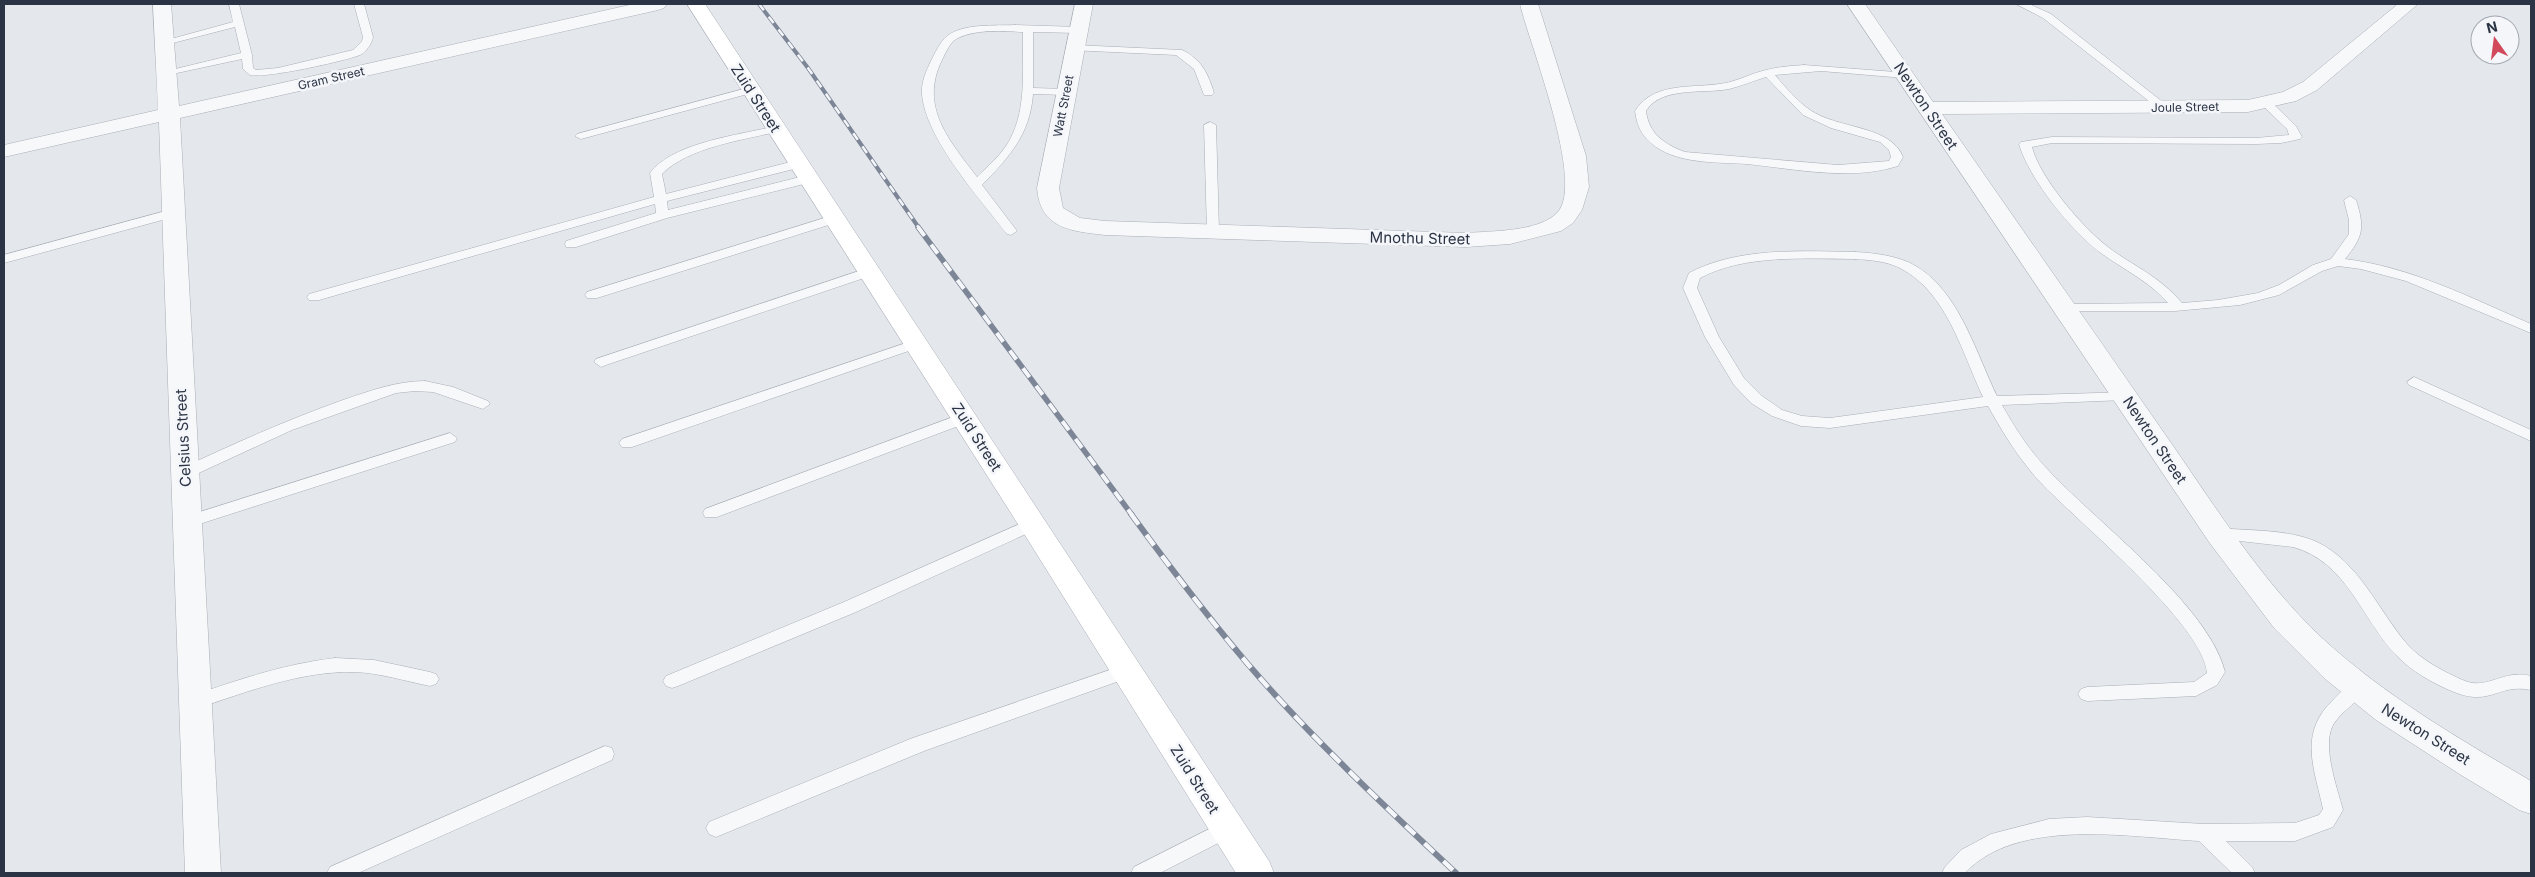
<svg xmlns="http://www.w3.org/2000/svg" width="2535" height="877" font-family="Inter,sans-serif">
<rect width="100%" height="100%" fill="#e4e7ec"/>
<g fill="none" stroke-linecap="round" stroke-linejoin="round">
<!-- lane casing -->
<g stroke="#a9aeb7" stroke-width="1">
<g id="lane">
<path d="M 229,4 L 239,4 L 252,55 L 253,68 L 256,70 L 278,68 L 353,50 L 362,41 L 363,37 L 354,4 L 364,4 L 373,37 C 372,44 366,52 360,55 C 345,61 264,79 250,75 L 243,69 L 242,59 L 163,76 L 163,72 L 241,53 L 235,27 L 165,45 L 160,42 L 233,22 Z"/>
<path d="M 2016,4 L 2029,4 L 2051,14 L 2169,107 L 2163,110 L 2159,109 L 2043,18 Z"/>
<path d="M 1015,25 L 1079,27 L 1084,30 L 1079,33 L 1033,32 L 1033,88 L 1066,89 L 1072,92 L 1066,95 L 1033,94 C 1030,135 1009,157 982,185 L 1017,231 L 1011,235 L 1007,234 C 980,199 925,138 922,94 C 921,83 926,71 931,61 C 935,53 940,42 947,36 C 964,23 996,26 1015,25 ZM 1023,32 C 1022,70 1028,113 1006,146 C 998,158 987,167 977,177 C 949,140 919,107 942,60 C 946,52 950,42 958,38 C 976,29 1003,31 1023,32 Z"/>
<path d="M 1074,45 L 1182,50 C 1201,59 1208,73 1214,93 L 1212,95 L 1204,95 L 1194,69 L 1176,55 L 1070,50 L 1069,48 Z"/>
<path d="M 1804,65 L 1909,73 L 1909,77 L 1905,78 L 1821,71 L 1775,75 C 1785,87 1797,101 1810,110 C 1837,129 1891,125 1903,157 L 1898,166 C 1851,181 1795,169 1747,164 C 1719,162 1686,164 1661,150 C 1645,141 1637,129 1635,111 C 1655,79 1698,90 1730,82 C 1741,79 1751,74 1762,71 C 1776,67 1790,66 1804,65 ZM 1766,77 L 1803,115 L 1831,128 L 1880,142 L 1889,150 L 1891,157 L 1889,161 L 1838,165 L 1685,152 C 1664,144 1649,134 1646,111 C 1661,86 1704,94 1729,89 C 1741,86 1753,81 1766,77 Z"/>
<path d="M 751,87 L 757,90 L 755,92 L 581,139 L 575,136 L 577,134 Z"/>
<path d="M 2265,99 L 2269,100 L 2296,126 L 2302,137 L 2300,139 L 2281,143 L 2256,144 L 2052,143 L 2032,147 C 2040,178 2082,227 2108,247 C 2136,268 2158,275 2182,303 L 2218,300 L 2258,293 L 2279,285 L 2313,265 L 2331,259 L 2349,234 L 2349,220 L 2344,200 L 2350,196 L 2356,200 C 2365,228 2363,237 2345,259 C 2411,267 2471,298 2531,324 L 2531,333 L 2406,281 L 2361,269 L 2338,266 L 2322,271 L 2279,295 L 2240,305 L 2175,311 L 2060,311 L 2058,308 L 2060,305 L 2065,304 L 2168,303 C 2149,281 2124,270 2101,253 C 2072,232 2029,179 2019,144 L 2021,142 L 2052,137 L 2256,138 L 2289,135 L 2287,129 L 2259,102 Z"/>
<path d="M 1210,122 L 1216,125 L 1219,232 L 1213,236 L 1207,232 L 1204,125 Z"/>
<path d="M 776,126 L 780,127 L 780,131 C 744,140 688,147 662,174 L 666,194 L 798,160 L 802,161 L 802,167 L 667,201 L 668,210 L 808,175 L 812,176 L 812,182 L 667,218 L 576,247 L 566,247 L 565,244 L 566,241 L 656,213 L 655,204 L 319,300 L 309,300 L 307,297 L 309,294 L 654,197 L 650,173 C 673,142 740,135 776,126 Z"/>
<path d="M 173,209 L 179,213 L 177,216 L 4,263 L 4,255 Z"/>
<path d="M 834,215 L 838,216 L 840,219 L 838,222 L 597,298 L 587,298 L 585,295 L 587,292 Z"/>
<path d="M 1855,252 C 1873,253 1891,255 1908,262 C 1957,284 1975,351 1997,396 L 2130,392 L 2132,395 L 2130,398 L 2125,400 L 2002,405 C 2016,430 2031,453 2051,473 C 2099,524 2209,606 2225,672 L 2217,685 L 2196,696 L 2087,701 L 2081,699 L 2078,694 L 2081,689 L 2087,687 L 2194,682 L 2207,673 C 2203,624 2077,521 2040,482 C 2019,459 2003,433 1988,406 L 1830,428 L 1801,426 L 1772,416 L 1751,403 L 1734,385 L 1705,337 L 1683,288 L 1689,273 C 1738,247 1801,251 1855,252 ZM 1855,259 C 1870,260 1886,261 1900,268 C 1947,292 1962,353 1983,397 L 1830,418 L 1802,416 L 1782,410 L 1762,396 L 1744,378 L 1719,337 L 1697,288 L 1700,278 C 1745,254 1805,259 1855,259 Z"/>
<path d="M 868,268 L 875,272 L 873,275 L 606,365 L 601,367 L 594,362 L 596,359 Z"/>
<path d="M 915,340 L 922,344 L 920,347 L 632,447 L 622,447 L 619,443 L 622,439 Z"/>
<path d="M 2414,377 L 2531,430 L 2531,441 L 2409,385 L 2407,382 Z"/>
<path d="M 425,381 L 453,387 L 488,401 L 490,404 L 483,409 L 433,392 L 415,391 L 396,393 L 292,430 L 190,477 L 180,477 L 177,473 L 180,469 C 233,444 287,420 343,400 C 370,391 396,381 425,381 Z"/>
<path d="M 964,413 L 971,418 L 969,422 L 717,517 L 705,517 L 703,513 L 705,509 Z"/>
<path d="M 450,433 L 457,438 L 455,442 L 187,528 L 181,526 L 179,522 L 181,518 Z"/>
<path d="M 1033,518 L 1039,520 L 1041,524 L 1039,528 L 856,612 L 678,686 L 672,688 L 666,686 L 663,681 L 666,676 L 844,602 Z"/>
<path d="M 2219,528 C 2250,531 2288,529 2317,542 C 2359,562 2378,610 2407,644 C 2421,660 2446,673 2465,681 C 2489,690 2502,669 2531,676 L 2531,690 C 2498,683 2491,707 2454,692 C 2434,684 2411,671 2396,655 C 2361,618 2347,562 2293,547 L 2213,538 L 2211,534 L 2213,530 Z"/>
<path d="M 335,658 L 374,660 L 430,672 L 436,674 L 439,679 L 436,684 L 430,686 C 405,681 380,673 355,672 C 299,671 247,692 195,709 L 189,707 L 186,702 L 189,697 C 237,680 284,664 335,658 Z"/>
<path d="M 1127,664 L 1133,666 L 1136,671 L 1133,676 L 924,751 L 716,837 L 709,834 L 706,828 L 709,822 L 910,739 Z"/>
<path d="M 2358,680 L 2364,682 L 2367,687 C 2360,701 2344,709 2335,722 C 2320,742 2337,787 2343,810 L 2333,827 L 2295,841 L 2226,841 L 2252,867 L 2255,873 L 2232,873 L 2199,841 C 2130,837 2017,817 1965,873 L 1942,873 L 1945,867 L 1961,850 L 1991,834 L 2049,819 L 2087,817 L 2204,824 L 2295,823 L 2319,815 L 2323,809 C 2314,767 2298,733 2334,699 C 2341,692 2348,683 2358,680 Z"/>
<path d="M 605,746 L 612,748 L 614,754 L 612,760 L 358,873 L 327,873 L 330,867 Z"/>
<path d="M 1227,820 L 1234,823 L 1237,829 L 1234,835 L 1160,873 L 1131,873 L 1134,867 Z"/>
</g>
</g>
<!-- street casing -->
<g stroke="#a9aeb7" stroke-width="1">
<g id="street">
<path d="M 153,4 L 171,4 L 179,106 L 634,4 L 667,4 L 664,8 L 658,10 L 180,118 L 221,873 L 185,873 L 159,122 L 4,157 L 4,145 L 158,110 Z"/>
<path d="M 1075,4 L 1093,4 L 1059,188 L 1063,208 L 1080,218 L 1105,221 L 1466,233 C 1492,231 1538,232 1557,213 C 1586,184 1529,43 1520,4 L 1538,4 L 1586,156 L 1589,187 L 1582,210 L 1573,223 L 1561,231 L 1510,244 L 1466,247 L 1105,235 C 1071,231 1040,229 1037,188 Z"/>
<path d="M 1847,4 L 1865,4 L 1933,102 L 2248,100 L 2283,92 L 2303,82 L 2398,4 L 2418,4 L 2317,90 L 2296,101 L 2248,112 L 1942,114 C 2015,219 2089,325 2162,430 C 2212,501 2259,579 2322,638 C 2385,696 2458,738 2531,781 L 2531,814 L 2519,810 L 2461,775 L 2376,720 L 2324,678 L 2274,628 L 2209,542 Z"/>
</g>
</g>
<!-- secondary casing -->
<g stroke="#a9aeb7" stroke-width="1">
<path id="secondary" d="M 687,4 L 705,4 L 1269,861 L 1274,873 L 1236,873 L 1023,532 Z"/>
</g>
<!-- lane -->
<use href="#lane" fill="#f7f8fa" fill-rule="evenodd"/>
<!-- street -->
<use href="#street" fill="#f7f8fa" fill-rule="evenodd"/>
<!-- secondary -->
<use href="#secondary" fill="#fff" fill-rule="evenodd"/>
<!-- rail-far2 casing -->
<g stroke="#7d8696" stroke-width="4">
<path id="rail-far2" d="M 759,4 L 808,68 L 919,228"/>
</g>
<!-- rail-far1 casing -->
<g stroke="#7d8696" stroke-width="5.5">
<path id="rail-far1" d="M 918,227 L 1132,515"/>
</g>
<!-- rail casing -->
<g stroke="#7d8696" stroke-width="6">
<path id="rail" d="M 1131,514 C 1172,570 1214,626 1260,678 C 1321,747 1389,810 1456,873"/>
</g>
<!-- rail-far2 -->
<use href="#rail-far2" stroke="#f4f6f9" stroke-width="2.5" stroke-dasharray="8" stroke-linecap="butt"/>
<!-- rail-far1 -->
<use href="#rail-far1" stroke="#f4f6f9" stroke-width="4" stroke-dasharray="11" stroke-linecap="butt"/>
<!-- rail -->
<use href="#rail" stroke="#f4f6f9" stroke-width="4.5" stroke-dasharray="13" stroke-linecap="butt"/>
</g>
<g text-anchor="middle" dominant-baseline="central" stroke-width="5" stroke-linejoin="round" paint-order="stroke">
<!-- far-street labels -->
<g font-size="12" fill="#2b3445" stroke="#f4f6f9">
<text transform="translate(331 78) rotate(-13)">Gram Street</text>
<text transform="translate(1063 106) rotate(-79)">Watt Street</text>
<text transform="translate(2185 107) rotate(-1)">Joule Street</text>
</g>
<!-- street labels -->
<g font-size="15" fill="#2b3445" stroke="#f4f6f9">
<text transform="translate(756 98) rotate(57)">Zuid Street</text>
<text transform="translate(1926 106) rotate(56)">Newton Street</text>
<text transform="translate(1420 238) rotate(1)">Mnothu Street</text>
<text transform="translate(977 437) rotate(57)">Zuid Street</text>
<text transform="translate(183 438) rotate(-93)">Celsius Street</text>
<text transform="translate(2155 440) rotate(56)">Newton Street</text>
<text transform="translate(2426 734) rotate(32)">Newton Street</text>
<text transform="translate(1195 779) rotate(58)">Zuid Street</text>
</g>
</g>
<!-- border -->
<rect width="2535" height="877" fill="none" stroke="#2b3445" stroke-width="10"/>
<!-- north arrow -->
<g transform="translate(2495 40) rotate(346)"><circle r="24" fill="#f4f6f9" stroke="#a4a8b1"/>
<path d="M0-4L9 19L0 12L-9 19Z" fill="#d1495b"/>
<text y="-8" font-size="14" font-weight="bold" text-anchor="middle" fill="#2b3445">N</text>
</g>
</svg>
